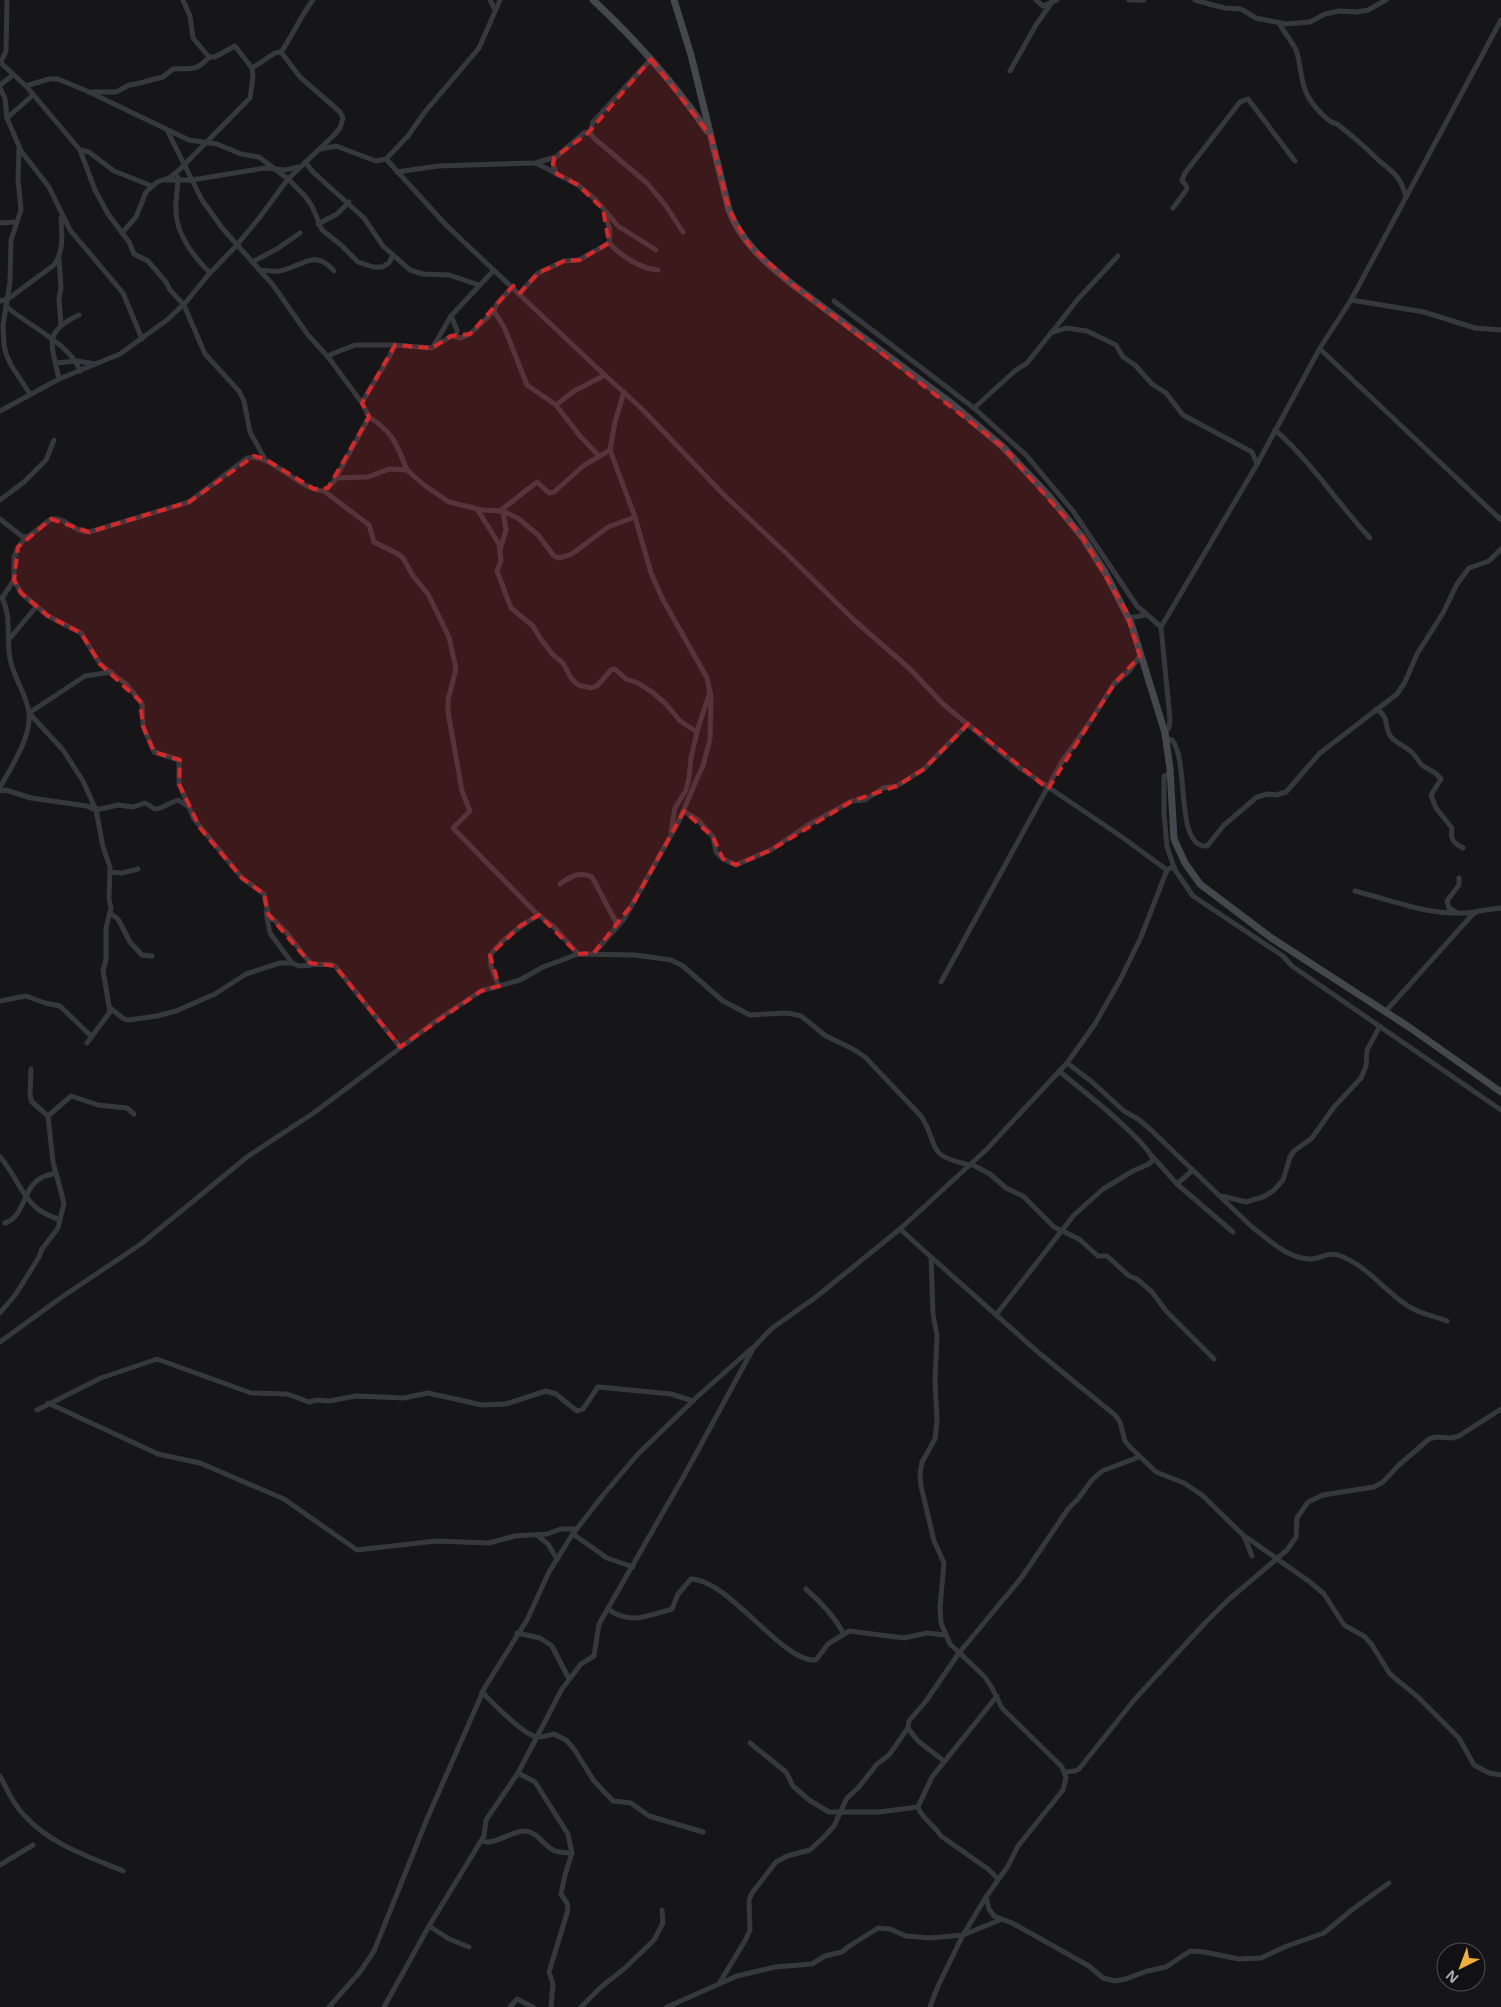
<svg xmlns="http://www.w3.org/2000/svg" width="1501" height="2007" font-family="'Open Sans',sans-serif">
<rect width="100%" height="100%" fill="#161618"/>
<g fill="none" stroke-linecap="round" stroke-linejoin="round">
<!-- street -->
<g stroke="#37383d" stroke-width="5">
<path d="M 183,0 L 190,16 L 193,38 L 209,57"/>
<path d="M 490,0 L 495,10"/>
<path d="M 1036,0 L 1043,6 L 1057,0"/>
<path d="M 1129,0 L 1144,0"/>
<path d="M 1195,0 L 1224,8 L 1241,9 L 1256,18 L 1286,24 L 1310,22 L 1325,14 L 1339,11 L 1357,12 L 1368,10 L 1386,0"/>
<path d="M 1279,23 C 1284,32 1292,42 1296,50 C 1301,63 1300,79 1306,92 C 1310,102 1326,122 1337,124 C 1350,134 1362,144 1373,155 C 1390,172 1399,171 1406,197"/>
<path d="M 281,52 C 293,35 300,17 313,0"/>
<path d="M 0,62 L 26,86 L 80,150 L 95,190 L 108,214 L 129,242 L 134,254 L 148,261 L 166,282 L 170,290 L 184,305 L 205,354 L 239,391 L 244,401 L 250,432 L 265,459"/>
<path d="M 1,62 L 6,51 L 7,0"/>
<path d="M 1010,71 L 1036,25 L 1052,2"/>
<path d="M 0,85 L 13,75"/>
<path d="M 26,86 L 49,79 L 58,79 L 87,91 L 189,140 L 217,144 L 241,154 L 259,157 L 288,179 L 304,195 L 312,206 L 322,230 L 341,245 L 358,262 L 373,267 L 382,267 L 389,263 L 393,255"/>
<path d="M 0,88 L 5,98 L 7,118 L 21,151 L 49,187 L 70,230 L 123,293 L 142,339"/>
<path d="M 92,92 L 116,92 L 129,85 L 136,84 L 163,77 L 173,69 C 191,68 196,72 209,57 L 215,57 L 235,46 L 252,68"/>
<path d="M 7,118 L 33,95"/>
<path d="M 168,132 L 202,200 L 223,229 L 273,285 L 308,335 L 329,358 L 362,403"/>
<path d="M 590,133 L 595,139 L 647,183 L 666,206 L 683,232"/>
<path d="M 19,149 L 18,179 L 21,210 L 11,240 L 10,282 L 3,325 L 4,345 L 6,354 L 11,365 L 30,394"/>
<path d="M 321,149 L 336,146 L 376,161 L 386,159 L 408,136 L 424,113 L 479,48 L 500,0"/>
<path d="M 80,150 L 89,152 L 114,171 L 152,186"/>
<path d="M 554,158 L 553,164 L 556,174"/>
<path d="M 386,159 L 446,225 L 595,366 L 642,409 L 724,495 L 786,553 L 854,620 L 910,669 L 943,704 L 1020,768 L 1122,837 L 1167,870"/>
<path d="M 305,162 L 313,172 L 364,218 L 383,246 L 410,270 L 423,274 L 449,275 L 479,285"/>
<path d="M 536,163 L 578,185 L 596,200 L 618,226 L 656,250"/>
<path d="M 397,172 L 438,166 L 535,163 L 556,157 L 585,132 L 590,133 L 593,122 L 651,59"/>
<path d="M 178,177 C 178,189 175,201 176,212 C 177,236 194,257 210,273"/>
<path d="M 166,180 L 192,180 L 265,168 L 285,170 L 298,167"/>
<path d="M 1173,208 L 1187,189 L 1186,185 L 1182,181 L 1185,173 L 1240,102 L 1248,99 L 1295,161"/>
<path d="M 604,212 L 610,230 L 609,243 C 621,256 641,269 658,270"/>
<path d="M 0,223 L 17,222"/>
<path d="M 318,224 L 337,214 L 349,202"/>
<path d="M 59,258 L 61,288 L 59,299 L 61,325"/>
<path d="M 252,262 L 277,249 L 300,233"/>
<path d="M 259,270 C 265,270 273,272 279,271 C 300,268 315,247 334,271"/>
<path d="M 513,286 L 496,305 L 494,311 L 505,329 L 527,385 L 556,405 L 580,436 L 599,456"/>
<path d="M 520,293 L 538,273 L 564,261 L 579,260 L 609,243"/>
<path d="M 1351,300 L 1424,312 L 1475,328 L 1501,330"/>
<path d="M 0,301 L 8,299 L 54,265 C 64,251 62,235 61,218"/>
<path d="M 834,301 L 974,408 L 1026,455 L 1073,511 L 1137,606 L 1161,627"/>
<path d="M 6,306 C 27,325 72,345 80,371"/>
<path d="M 451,316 L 457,330 L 456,336"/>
<path d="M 1052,332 L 1078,299 L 1118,256"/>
<path d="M 433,347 L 451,316 L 494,270"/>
<path d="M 1320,349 L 1501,520"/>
<path d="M 327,356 L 355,345 L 395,345"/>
<path d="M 56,363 L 77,361 L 95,364"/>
<path d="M 59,379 C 52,345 42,332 79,315"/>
<path d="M 556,405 L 574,391 L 605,375"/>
<path d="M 974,408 L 1016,370 L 1027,363 L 1051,333 L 1066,328 L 1087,331 L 1116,345 L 1123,357 L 1135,365 L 1152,384 L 1166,393 L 1183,415 L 1252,452 L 1257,464"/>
<path d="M 0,411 L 59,379 L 120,354 L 167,320 L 186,302 L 210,273 L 236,246 L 260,217 L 288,179 L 333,136 L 340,128 L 343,118 L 340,112 L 300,77 L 281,52 L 275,53 L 252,68 L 253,77 L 250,98 L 178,171 L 169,178 L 157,182 L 146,192 L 136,217 L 122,233"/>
<path d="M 369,417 C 393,432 397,445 407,470"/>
<path d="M 1275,430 C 1312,462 1337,503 1370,538"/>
<path d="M 335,478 L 368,477 L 389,469 L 407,470 L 424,485 L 449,502 L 482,510 L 503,511 L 519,519 L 538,535 L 554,556 L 559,558 L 572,554 L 608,527 L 635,517"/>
<path d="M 324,491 L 369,525 L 374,542 L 398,554 L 403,558 L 413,576 L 428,594 L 449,637 L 456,669 L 448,700 L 448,712 L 462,791 L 470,811 L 453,828 L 537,914 L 554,927 L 578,954"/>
<path d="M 0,500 L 24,482 L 46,460 L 54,440"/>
<path d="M 477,509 L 499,544 L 501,561 L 497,571 L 511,608 L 533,626 L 540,638 L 553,655 L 563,663 L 571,678 L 578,685 L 591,688 L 597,686 L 611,670 L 615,669 L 626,679 L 638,683 L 652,692 L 666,704 L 680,721 L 697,732 L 691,758 L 689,778 L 686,790 L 675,808 L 671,831"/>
<path d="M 500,511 L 537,482 L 549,493 L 554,492 L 583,466 L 610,450"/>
<path d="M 0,519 L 23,537 L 29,536 L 51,519 C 65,516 75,533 89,532 L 189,502 L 247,458 C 271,452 296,489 324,491 L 333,483 L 369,417 L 362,403 C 372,383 386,366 395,345 L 432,348 L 451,336 L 461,338 L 470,334 L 494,311"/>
<path d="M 500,550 L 506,530 L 503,511"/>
<path d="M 14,580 L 21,593 L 48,616 L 81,633 L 100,664 L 126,684 L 140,701 L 142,704 L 143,726 L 154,752 L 179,760 L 179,784 L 194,819 L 242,878 L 264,894 L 268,914 L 286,932 L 310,963 C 317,968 327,961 335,966 L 400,1047"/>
<path d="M 1129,618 L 1145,615"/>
<path d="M 11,637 L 36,607"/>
<path d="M 1376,709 C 1392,718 1382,729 1393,739 C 1397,743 1404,746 1409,750 C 1415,754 1417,760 1422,765 C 1428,770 1436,771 1441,779 L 1431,795 L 1436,808 L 1452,828 C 1450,839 1453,843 1463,848"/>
<path d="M 697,731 L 710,692"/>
<path d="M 1165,733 L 1169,728 L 1170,719 L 1161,627 L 1256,466 L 1320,348 L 1351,300 L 1501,20"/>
<path d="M 1165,738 L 1172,740 C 1190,761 1174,848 1207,846 L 1224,825 L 1257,797 L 1268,794 L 1276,795 L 1286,792 L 1320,753 L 1397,694 L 1405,682 L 1417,654 L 1443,613 L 1457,584 L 1469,568 L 1489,561 L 1501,549"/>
<path d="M 1170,774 L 1164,776 L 1164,814 L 1167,847 L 1175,870 L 1193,896 L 1283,956 L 1292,966 L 1501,1110"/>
<path d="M 0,787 C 11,768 32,735 29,713 C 27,695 13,677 10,658 C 6,637 12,617 2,598 L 14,580 L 14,557 L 18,547 L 26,537"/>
<path d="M 0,791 L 6,790 L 31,798 L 87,806 L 96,810 L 118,805 L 133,807 L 145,803 C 148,804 152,808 155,809 C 159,810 172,802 178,800 L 186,805"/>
<path d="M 683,811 L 698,820 L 713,837 L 716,852 L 723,859 L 736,865 L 771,850 L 808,825 L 852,801 L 865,800 L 883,788 L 897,786 L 924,769 L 968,724"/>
<path d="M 110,872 L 122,873 L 138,869"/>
<path d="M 560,884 C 571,876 580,871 592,877 L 618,926"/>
<path d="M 1355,891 C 1395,901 1434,918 1475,912"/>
<path d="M 266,912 L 270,933 L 292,963 L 299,966 L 312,965"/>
<path d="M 1456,912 L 1449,908 L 1447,901 L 1459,885 L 1459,878"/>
<path d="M 110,913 L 118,919 L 130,942 L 142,955 L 152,956"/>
<path d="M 594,953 L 624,919 L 655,864 L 679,821 L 696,781 L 703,766 L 710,739 L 711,697 L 707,678 L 662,598 L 651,573 L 635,517 L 610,450 L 615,422 L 624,392"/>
<path d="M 941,982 L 1061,763 L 1090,722 L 1114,684 L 1130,670 L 1140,656"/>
<path d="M 499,986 C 496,978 490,968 490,960 C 489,947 528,921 539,915"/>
<path d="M 0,1001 L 26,996 L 45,1003 L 60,1006 L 91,1036"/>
<path d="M 110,1008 L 124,1019 L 129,1020 L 157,1016 L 176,1011 L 215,994 L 246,974 L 280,963 L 292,963"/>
<path d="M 1385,1012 L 1473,914 L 1478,911 L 1501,908"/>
<path d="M 87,1043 L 110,1012 L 103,970 L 106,960 L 106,928 L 111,908 L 109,899 L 110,867 L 103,847 L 96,810 L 83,781 L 63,750 L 29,713 L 85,676 L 111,672"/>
<path d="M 1067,1063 L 1091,1081 L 1124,1111 L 1138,1119 L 1151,1130 L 1252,1227 C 1269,1240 1289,1260 1312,1259 C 1320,1258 1329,1252 1338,1255 C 1365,1264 1382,1288 1405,1304 C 1418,1314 1432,1315 1447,1321"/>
<path d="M 48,1116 L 71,1096 L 98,1105 L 127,1108 L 134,1114"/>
<path d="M 1152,1156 L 1177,1184 L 1233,1232"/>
<path d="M 0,1157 C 14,1172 21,1196 38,1209 C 44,1214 53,1217 60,1220"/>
<path d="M 971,1164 L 990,1174 L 1006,1188 L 1023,1196 L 1054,1227 L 1079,1239 L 1098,1256 L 1107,1256 L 1129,1276 L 1137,1279 L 1152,1292 L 1166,1311 L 1214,1359"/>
<path d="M 1177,1184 L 1193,1170"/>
<path d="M 1222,1196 L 1246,1202 L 1263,1197 L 1273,1191 L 1283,1180 L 1290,1157 L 1294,1151 L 1312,1138 L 1334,1107 L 1361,1078 L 1366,1066 L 1367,1050 L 1380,1026"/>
<path d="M 5,1223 C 24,1218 23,1187 41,1178 C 45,1175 51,1175 56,1173"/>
<path d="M 900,1229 L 931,1257 L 933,1314 L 937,1336 L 935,1381 L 937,1420 L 935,1439 L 922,1462 L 920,1474 L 921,1486 L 934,1541 L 944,1563 L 940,1607 L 941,1623 L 950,1644 L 985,1677 L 992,1688 L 1002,1708 L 1062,1767 L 1066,1778 L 1063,1790 L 1018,1846 L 1008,1866 L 986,1897 L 963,1935 L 938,1986 L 930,2007"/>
<path d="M 931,1257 L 1039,1353 L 1115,1415 L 1120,1422 L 1125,1441 L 1130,1447 L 1156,1472 L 1184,1483 L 1202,1495 L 1244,1536 L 1252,1556"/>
<path d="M 0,1313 L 16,1294 L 39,1257 L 42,1249 L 58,1228 L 64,1203 L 53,1162 L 48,1116 L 32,1102 L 30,1096 L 31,1069"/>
<path d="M 996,1315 L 1074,1215 L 1103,1189 L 1133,1171 L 1149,1164 L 1153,1160 C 1149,1142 1077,1086 1059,1071"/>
<path d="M 0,1342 L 59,1299 L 141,1244 L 247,1157 L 315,1112 L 440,1018 L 481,991 L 520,980 L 543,967 L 578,954 L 635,955 L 671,960 L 683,966 L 723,1001 L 750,1015 L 787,1013 L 801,1016 L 826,1036 L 853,1049 L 865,1057 L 921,1116 C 941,1148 924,1155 970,1165"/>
<path d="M 48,1403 L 158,1454 L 200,1463 L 284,1499 L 357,1550 L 436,1541 L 489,1543 L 515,1536 L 547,1534 L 561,1529 L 576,1529"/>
<path d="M 37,1410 L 101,1378 L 157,1359 L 251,1393 L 287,1394 L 309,1402 L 317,1400 L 329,1401 L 356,1396 L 404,1398 L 428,1393 L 482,1405 L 506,1404 L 546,1391 L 556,1394 L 577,1411 L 583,1409 L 598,1387 L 671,1394 L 693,1401"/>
<path d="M 573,1534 L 607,1558 L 633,1567"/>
<path d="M 537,1535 L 548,1544 L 557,1559"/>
<path d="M 1246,1537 L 1310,1582 L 1324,1594 L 1344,1625 L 1364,1636 L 1372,1645 L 1390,1674 L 1418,1697 L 1459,1738 L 1474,1765 L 1489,1773 L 1501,1775"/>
<path d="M 806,1589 C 822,1603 834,1616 844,1634"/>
<path d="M 608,1609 C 629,1625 649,1616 672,1609 L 678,1594 L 691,1579 C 730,1580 782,1663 816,1660 L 828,1644 L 849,1631 L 904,1638 L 927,1633 L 945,1635"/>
<path d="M 517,1633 L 540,1638 L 552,1646 L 569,1679"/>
<path d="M 482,1692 C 492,1702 524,1736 538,1737 C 543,1737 549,1735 554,1734 L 566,1740 L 574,1749 L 594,1781 L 613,1801 L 631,1803 L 649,1816 L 703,1832"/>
<path d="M 997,1696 L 932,1777 L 918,1807 C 922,1819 934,1825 941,1836 L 988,1869 L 998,1879"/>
<path d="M 750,1743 L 786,1772 L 793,1786 L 809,1800 L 829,1812 L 879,1812 L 918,1807"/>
<path d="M 944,1761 L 918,1741 L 908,1728 L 909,1721 L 926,1701 L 959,1653 L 1022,1577 L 1068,1509 L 1078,1499 L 1092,1480 L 1102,1471 L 1139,1457"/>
<path d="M 1065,1772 L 1075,1771 L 1079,1769 L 1135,1699 L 1205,1623 L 1227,1601 L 1287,1550 L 1296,1537 L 1297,1518 L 1308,1502 L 1323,1495 L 1374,1487 L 1383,1482 L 1399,1465 L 1429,1439 L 1436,1437 L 1452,1438 L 1459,1436 L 1501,1409"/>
<path d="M 518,1773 L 535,1782 L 568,1834 L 572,1853 L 565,1875 L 561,1894 L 567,1903 L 568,1910 L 549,1972 L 553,1984 L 551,2007"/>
<path d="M 0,1776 C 7,1790 14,1805 25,1816 C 50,1844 89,1857 123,1871"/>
<path d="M 481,1841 C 495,1846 510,1831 525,1831 C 538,1832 543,1845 553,1850 C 559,1853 566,1853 572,1853"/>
<path d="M 0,1865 L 33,1845"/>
<path d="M 986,1897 L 989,1909 L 994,1916 L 1012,1923 L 1048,1943 L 1089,1966 L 1103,1978 L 1115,1981 L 1126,1979 L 1147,1971 L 1166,1967 L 1190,1951 L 1204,1952 L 1239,1959 L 1261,1958 L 1287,1946 L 1324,1933 L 1353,1909 L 1389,1883"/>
<path d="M 429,1926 L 449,1939 L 469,1947"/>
<path d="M 720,1982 L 746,1939 L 750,1930 L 749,1900 L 752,1893 L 776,1862 L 787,1856 L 810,1850 L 824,1837 L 834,1826 L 847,1798 L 858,1788 L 877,1764 L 889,1755 L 908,1728"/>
<path d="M 329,2007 L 360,1972 L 374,1951 L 427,1819 L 485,1687 L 527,1620 L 549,1572 L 572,1535 L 604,1494 L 638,1454 L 698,1396 L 751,1349"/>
<path d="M 384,2007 L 429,1926 L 484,1836 L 486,1820 L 518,1773 L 562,1689 L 581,1664 L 594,1656 L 599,1624 L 685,1474 L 754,1347 L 771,1329 L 816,1297 L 900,1229 L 986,1150 L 1067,1063 L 1095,1024 L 1120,980 L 1141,937 L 1167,870 L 1174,866"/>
<path d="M 510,2007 L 517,1999 L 533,2007"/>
<path d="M 581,2007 L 601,1987 L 624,1969 L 654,1940 L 663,1923 L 662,1910"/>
<path d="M 667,2007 L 737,1976 L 775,1967 L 812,1964 L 825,1956 L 842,1952 L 848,1947 L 878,1928 L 890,1929 L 906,1936 L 930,1938 L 963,1935 L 1000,1920"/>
</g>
<!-- secondary -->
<g stroke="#45474d" stroke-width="7">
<path d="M 593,0 C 636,40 674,83 707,131"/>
<path d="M 674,0 L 691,55 L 729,210 C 741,242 766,263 792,284 L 951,403 L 1003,447 L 1049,496 L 1083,538 L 1106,574 L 1131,623 L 1165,733 L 1170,769 L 1174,839 L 1185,863 L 1200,884 L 1270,937 L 1409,1027 L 1501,1092"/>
</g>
</g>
<!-- marked area -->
<path fill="#d62828" fill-opacity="0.2" stroke="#d62828" stroke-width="4" stroke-dasharray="10 6" stroke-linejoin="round" d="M 651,59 L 711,136 L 729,210 L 749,245 L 792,284 L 1003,447 L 1083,538 L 1126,611 L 1140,656 L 1114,684 L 1048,789 L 968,724 L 924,769 L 897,786 L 852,801 L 771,850 L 736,865 L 723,859 L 713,837 L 684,811 L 634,902 L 594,953 L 578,954 L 539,915 L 520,926 L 490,955 L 499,986 L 481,991 L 400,1047 L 335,966 L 310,963 L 268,914 L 264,894 L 242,878 L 200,828 L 179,784 L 180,760 L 154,752 L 143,726 L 140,701 L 100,664 L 81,633 L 48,616 L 21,593 L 14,580 L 18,547 L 51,519 L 89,532 L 189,502 L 254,456 L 265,459 L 314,489 L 328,488 L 369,417 L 362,403 L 395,345 L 432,348 L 451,336 L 470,334 L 513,286 L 520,293 L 538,273 L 564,261 L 579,260 L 609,243 L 603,209 L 578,185 L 557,174 L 553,164 L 554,158 L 588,133 Z"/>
<!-- north arrow -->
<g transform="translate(1461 1967) rotate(222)"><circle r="24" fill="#111113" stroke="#4d4f55"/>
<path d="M0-4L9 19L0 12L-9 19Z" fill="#f2b134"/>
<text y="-8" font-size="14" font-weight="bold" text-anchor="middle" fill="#a8adb8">N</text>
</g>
</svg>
